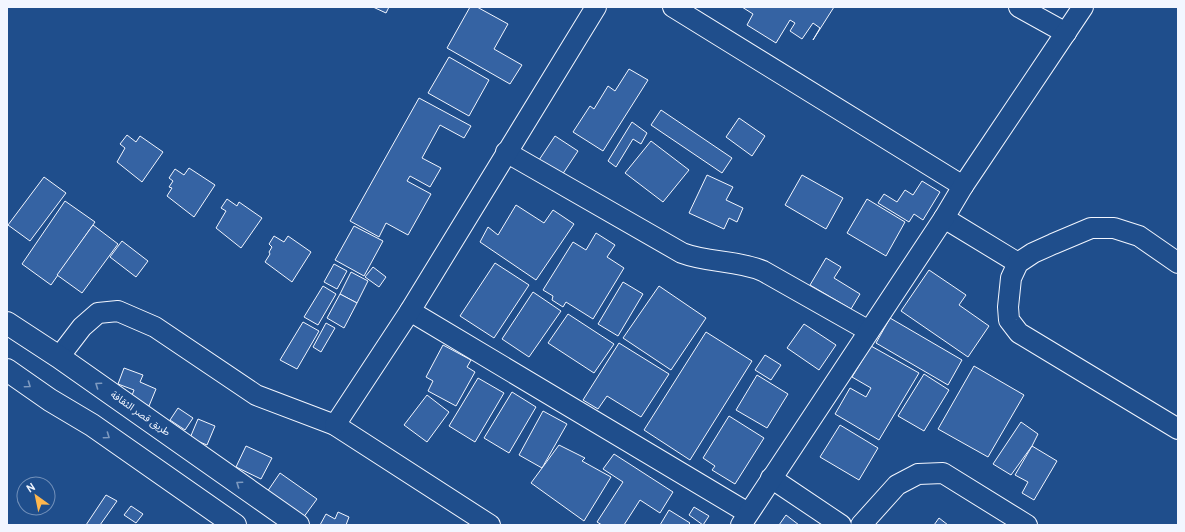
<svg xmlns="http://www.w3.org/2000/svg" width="1185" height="532" font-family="Overpass,'Noto Sans Arabic',sans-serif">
<rect width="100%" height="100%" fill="#1f4e8c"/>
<!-- building -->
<g fill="#3563a3" stroke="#f2f6ff">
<path d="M 373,7 L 389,7 L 386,13 Z"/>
<path d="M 470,7 L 477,7 L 508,24 L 494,49 L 522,65 L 510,84 L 447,48 Z"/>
<path d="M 742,7 L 834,7 L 813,40 L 820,28 L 813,23 L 802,39 L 790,31 L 795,23 L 790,20 L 776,43 L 747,25 L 753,14 Z"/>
<path d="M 449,57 L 489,80 L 469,116 L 428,93 Z"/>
<path d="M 629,69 L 648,80 L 603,151 L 573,132 L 590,106 L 594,109 L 608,86 L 615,91 Z"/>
<path d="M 419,98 L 471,126 L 464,138 L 440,125 L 422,158 L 441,168 L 430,187 L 410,176 L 407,181 L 431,194 L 408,235 L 386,223 L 379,237 L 350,221 Z"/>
<path d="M 661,110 L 732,158 L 722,173 L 651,125 Z"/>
<path d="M 739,118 L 765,136 L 752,156 L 726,137 Z"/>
<path d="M 632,122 L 647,133 L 641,144 L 633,139 L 616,167 L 608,161 Z"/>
<path d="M 127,135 L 136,142 L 140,136 L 163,152 L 142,182 L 117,162 L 125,148 L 120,144 Z"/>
<path d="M 555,136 L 578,151 L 560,178 L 537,163 Z"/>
<path d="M 651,141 L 689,170 L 663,202 L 625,173 Z"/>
<path d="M 189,168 L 215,185 L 194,217 L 167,196 L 172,188 L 169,187 L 173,181 L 169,178 L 175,169 L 184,175 Z"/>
<path d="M 707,175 L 733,187 L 726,200 L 743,208 L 737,222 L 729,218 L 724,229 L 689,213 Z"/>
<path d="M 802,175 L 843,198 L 826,229 L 785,205 Z"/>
<path d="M 44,177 L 66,193 L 30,241 L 8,225 Z"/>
<path d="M 922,181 L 940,192 L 923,220 L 914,214 L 909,222 L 878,203 L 884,194 L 897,202 L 905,190 L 913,195 Z"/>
<path d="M 227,199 L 237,206 L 239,202 L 262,218 L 241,248 L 216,228 L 226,211 L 221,208 Z"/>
<path d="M 867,199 L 905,222 L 886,256 L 847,233 Z"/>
<path d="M 65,201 L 95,222 L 51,285 L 22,264 Z"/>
<path d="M 516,205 L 544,223 L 553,210 L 574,224 L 536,280 L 480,242 L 488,227 L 498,235 Z"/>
<path d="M 93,225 L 118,244 L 82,293 L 57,275 Z"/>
<path d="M 354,226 L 383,241 L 364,276 L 335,260 Z"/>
<path d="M 596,233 L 615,245 L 607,257 L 624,268 L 593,319 L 566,302 L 563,307 L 552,300 L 553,296 L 543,290 L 573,242 L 586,250 Z"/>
<path d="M 274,236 L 284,242 L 288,236 L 311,252 L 292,282 L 265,262 L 270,254 L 269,252 L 272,247 L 269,244 Z"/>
<path d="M 122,241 L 148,261 L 136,277 L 110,257 Z"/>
<path d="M 826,258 L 841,267 L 834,278 L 860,294 L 851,309 L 810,285 Z"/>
<path d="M 495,263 L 529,285 L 494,338 L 460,316 Z"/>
<path d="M 334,264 L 347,271 L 337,289 L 324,282 Z"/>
<path d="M 373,267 L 386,277 L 379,287 L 365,277 Z"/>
<path d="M 929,270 L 966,295 L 959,305 L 989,326 L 968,357 L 901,311 Z"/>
<path d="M 351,272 L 368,281 L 357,303 L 340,294 Z"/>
<path d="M 623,282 L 643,294 L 618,336 L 598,324 Z"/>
<path d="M 323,286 L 336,294 L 318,325 L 304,317 Z"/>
<path d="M 659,286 L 706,318 L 671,370 L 623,338 Z"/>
<path d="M 533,292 L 561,311 L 529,357 L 502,339 Z"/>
<path d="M 340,294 L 357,303 L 344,328 L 327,318 Z"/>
<path d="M 568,314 L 614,344 L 594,373 L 548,343 Z"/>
<path d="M 890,318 L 962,360 L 948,385 L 876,343 Z"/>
<path d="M 303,322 L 319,331 L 297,369 L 280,360 Z"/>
<path d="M 326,323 L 335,328 L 321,352 L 313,347 Z"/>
<path d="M 804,324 L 836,345 L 819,370 L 787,348 Z"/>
<path d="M 706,332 L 752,361 L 690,460 L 644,430 Z"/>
<path d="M 619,343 L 669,374 L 641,417 L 607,396 L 598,409 L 583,400 Z"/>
<path d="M 443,345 L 471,360 L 467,367 L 475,372 L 456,406 L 428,391 L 433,381 L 426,377 Z"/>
<path d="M 871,346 L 919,373 L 879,440 L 835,414 L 850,388 L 866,397 L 871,388 L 852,377 Z"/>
<path d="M 765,355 L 781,365 L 771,380 L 755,370 Z"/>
<path d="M 974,366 L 1024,395 L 988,457 L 938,429 Z"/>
<path d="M 124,368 L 143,375 L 140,382 L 156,389 L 149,406 L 131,398 L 134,390 L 118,384 Z"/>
<path d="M 924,374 L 949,390 L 924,431 L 898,416 Z"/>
<path d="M 757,375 L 788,394 L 767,428 L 736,410 Z"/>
<path d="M 478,378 L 504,393 L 475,442 L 449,426 Z"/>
<path d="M 512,392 L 536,407 L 509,453 L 484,438 Z"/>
<path d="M 427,395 L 449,412 L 427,442 L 404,425 Z"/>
<path d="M 178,408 L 193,418 L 185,430 L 170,420 Z"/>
<path d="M 543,411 L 567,424 L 542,468 L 519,455 Z"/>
<path d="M 729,416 L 764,438 L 735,484 L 712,470 L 715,466 L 703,458 Z"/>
<path d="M 198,419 L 215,426 L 207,445 L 190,438 Z"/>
<path d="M 1021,422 L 1038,434 L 1032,446 L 1011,475 L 993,464 Z"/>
<path d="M 840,425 L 878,448 L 859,480 L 820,457 Z"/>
<path d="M 559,445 L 585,458 L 582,461 L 611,477 L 584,521 L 531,483 Z"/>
<path d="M 246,446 L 272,458 L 261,479 L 236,467 Z"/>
<path d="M 1032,446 L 1057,461 L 1034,500 L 1022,493 L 1028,482 L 1015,475 Z"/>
<path d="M 614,454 L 673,492 L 660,513 L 640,500 L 624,525 L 602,525 L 597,522 L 623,482 L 603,469 Z"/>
<path d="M 280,473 L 317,499 L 303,518 L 267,492 Z"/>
<path d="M 106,495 L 117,501 L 100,525 L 86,525 Z"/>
<path d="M 131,506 L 143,514 L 136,523 L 124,515 Z"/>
<path d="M 694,507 L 709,516 L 703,525 L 689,515 Z"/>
<path d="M 669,510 L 690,523 L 688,525 L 660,525 Z"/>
<path d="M 338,512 L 349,517 L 346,525 L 320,525 L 326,514 L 335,519 Z"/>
<path d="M 786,515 L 799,525 L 779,525 Z"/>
<path d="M 939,518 L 948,525 L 934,525 Z"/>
</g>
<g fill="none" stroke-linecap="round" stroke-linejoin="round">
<!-- minor casing -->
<g stroke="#f2f6ff" stroke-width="22">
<g id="minor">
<path d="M 673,7 L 963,186"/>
<path d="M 1019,7 L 1066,33"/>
<path d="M 506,152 L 682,253 C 708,263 737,260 763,271 L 869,331"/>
<path d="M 944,218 L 1018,263"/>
<path d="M 1178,263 L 1139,236 L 1114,228 L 1091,228 L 1053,244 L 1033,253 L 1018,263 L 1011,278 L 1008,307 L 1009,320 L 1019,333 L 1178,429"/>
<path d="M 410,311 L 748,513"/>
<path d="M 59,357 L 82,327 L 98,313 L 118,311 L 155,327 L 256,395 L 335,425 L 490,525"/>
<path d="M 335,425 L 410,311 L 596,7"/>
<path d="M 771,478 L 841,525"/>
<path d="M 741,525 L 944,218 L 963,186 L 1083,7"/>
<path d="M 861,525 L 897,485 L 918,474 L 943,473 L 1027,525"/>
</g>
</g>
<!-- tertiary casing -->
<g stroke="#f2f6ff" stroke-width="24">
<g id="tertiary">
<path d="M 7,323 L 59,357 L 298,525"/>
<path d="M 7,370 L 50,400 L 92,425 L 235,525"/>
</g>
</g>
<!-- minor -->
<use href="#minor" stroke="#1f4e8c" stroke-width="20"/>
<!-- tertiary -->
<use href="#tertiary" stroke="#1f4e8c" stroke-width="22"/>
</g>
<!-- one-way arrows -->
<defs><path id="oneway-chevron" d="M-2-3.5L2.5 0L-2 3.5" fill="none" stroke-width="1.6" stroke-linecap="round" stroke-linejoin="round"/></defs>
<g stroke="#7e9ac0">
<use href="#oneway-chevron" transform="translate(28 385) rotate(35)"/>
<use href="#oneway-chevron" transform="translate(98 385) rotate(-145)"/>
<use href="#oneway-chevron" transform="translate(107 436) rotate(35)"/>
<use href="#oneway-chevron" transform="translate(239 484) rotate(-145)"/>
</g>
<g text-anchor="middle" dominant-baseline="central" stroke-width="3" stroke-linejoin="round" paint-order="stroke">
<!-- street labels -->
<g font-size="10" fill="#f2f6ff" stroke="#1f4e8c">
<text transform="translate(140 414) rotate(35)">طريق قصر الثقافة</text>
</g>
</g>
<!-- border -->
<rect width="1185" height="532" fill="none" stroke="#f2f6ff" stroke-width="16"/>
<!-- north arrow -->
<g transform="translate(36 496) rotate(327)"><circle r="19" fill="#1f4e8c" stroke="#7391ba"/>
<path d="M0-3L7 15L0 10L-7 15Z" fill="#ffb74d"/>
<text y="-6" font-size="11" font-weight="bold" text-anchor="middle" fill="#f2f6ff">N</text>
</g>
</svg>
